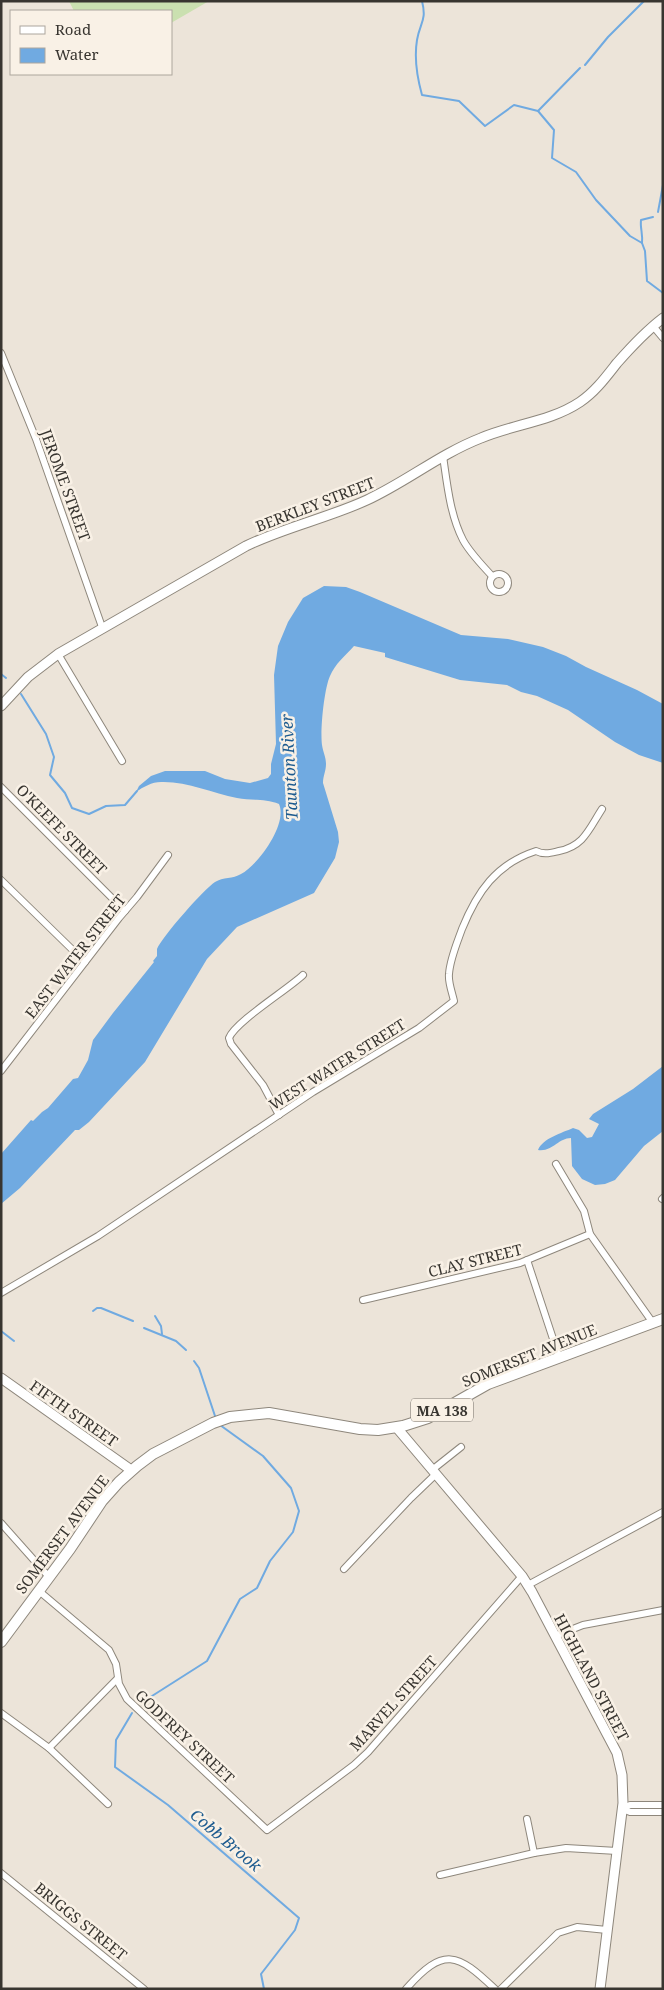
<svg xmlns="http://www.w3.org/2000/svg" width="664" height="1990" font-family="'Noto Serif',serif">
<rect width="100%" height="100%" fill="#ece4d9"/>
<!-- green -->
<path fill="#cae0b0" d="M 69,1 L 209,1 L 171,23 L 171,11 L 74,11 Z"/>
<!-- water -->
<g fill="#70aae1">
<path d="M 324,586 L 346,587 L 360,592 L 461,635 L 508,639 L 543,647 L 566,656 L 586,667 L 637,690 L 663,704 L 663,763 L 639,755 L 615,742 L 568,710 L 537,696 L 521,692 L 507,685 L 460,680 L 385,657 L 385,653 L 354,646 C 345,656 335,664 330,676 C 324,689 320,731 322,745 C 323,752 326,757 326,764 C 326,771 323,776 323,783 L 338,832 L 339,842 L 335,858 L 314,893 L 237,927 L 207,959 L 145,1062 L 89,1122 L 79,1130 L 75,1130 L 20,1188 L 1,1204 L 1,1154 L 31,1120 L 33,1121 L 42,1112 L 48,1108 L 73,1079 L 78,1078 L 88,1060 L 93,1040 L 113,1013 L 154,962 L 153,961 L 157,956 C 157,954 157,951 157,949 C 162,937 204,889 215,882 C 223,877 233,879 241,874 C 258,865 288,824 279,804 C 265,798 251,801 237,798 C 212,793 186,781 161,782 C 152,782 143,787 136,792 L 139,786 L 151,776 L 165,771 L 205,771 L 225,779 L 250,783 L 268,778 L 271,774 L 271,764 L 276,744 L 274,675 L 278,646 L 288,622 L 303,598 Z"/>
<path d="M 663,1066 L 663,1131 L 644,1146 L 615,1180 L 605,1184 L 595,1185 L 582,1179 L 572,1166 L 571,1138 C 558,1138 553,1152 538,1150 C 543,1138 562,1133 573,1128 L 579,1130 L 587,1138 L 592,1137 L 599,1124 L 589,1119 L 593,1114 L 633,1089 Z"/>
</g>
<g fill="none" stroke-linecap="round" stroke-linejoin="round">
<!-- stream -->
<g stroke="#70aae1" stroke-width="2">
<path d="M 422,1 C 427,21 420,22 417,40 C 414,58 417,77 422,95 L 459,101 L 485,126 L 514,105 L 538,111 L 554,130 L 552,158 L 576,172 L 596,200 L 630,236 L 642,243 L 645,251 L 647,281 L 663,293"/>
<path d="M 585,65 L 608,37 L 644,1"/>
<path d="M 538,111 L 580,68"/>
<path d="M 658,212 L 663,185"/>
<path d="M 642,243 C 643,234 640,228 641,220 L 653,217"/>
<path d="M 1,674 L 6,678"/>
<path d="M 21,694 L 46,734 L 54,757 L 50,775 L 65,793 L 72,808 L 89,814 L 106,806 L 125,805 L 137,791"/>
<path d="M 93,1311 L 97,1308 L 101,1308 L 133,1321"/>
<path d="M 155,1316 L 161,1326 L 162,1334"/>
<path d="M 144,1328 L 176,1341 L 186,1350"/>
<path d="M 1,1331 L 14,1341"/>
<path d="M 194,1361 L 199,1368 L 216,1419"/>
<path d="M 141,1703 L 207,1661 L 240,1599 L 257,1588 L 270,1561 L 293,1532 L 299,1511 L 291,1488 L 263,1456 L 220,1425"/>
<path d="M 132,1713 L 116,1740 L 115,1767 L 168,1805 L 299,1918 L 295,1930 L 261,1974 L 264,1989"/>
</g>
<!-- street casing -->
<g stroke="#8e877c" stroke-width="8">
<g id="street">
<path d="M 653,326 L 663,338"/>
<path d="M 1,353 L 36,439 L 102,627"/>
<path d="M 443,456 C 447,483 450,515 463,540 C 470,553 482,565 492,576"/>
<circle cx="499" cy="583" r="9"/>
<path d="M 58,654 L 122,761"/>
<path d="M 1,787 L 125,911"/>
<path d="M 1,880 L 85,962"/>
<path d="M 1,1071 L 119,918 L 137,897 L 168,855"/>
<path d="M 279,1115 L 263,1085 L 231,1044 L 229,1038 C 235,1022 287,990 303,975"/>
<path d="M 556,1164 L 584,1211 L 590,1234 L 653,1323"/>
<path d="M 662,1199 L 663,1198"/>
<path d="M 527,1260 L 559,1357"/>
<path d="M 1,1293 L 98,1236 L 313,1092 L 419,1028 L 454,1001 C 452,992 448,982 449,974 C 450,959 457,943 462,929 C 477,892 496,864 536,851 C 544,855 550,853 559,851 C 584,846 589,829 602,809"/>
<path d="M 363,1300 L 520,1263 L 590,1234"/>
<path d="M 432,1470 L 461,1447"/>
<path d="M 1,1523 L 49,1577"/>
<path d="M 344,1569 L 411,1498 L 436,1474"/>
<path d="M 528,1585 L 663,1512"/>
<path d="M 39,1591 L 109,1650 L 116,1664 L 119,1684 L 127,1699 L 267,1830 L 354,1765 L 368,1752 L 522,1576"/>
<path d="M 555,1636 L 583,1625 L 663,1610"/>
<path d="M 1,1713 L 49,1748 L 108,1804"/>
<path d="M 49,1748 L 117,1679"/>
<path d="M 622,1809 L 630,1805 L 663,1805"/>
<path d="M 622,1809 L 630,1812 L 663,1812"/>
<path d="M 527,1819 L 534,1853"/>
<path d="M 1,1873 L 144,1989"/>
<path d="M 440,1875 L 534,1853 L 566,1848 L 617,1851"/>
<path d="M 406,1989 C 444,1946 457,1953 495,1989"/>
<path d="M 501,1989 L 558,1933 L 577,1927 L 607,1930"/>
</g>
</g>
<!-- secondary casing -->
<g stroke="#8e877c" stroke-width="11">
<g id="secondary">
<path d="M 1,706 L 28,677 L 58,654 L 246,546 C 285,527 328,518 367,500 C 406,482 440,454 481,438 C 514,424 550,422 580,402 C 595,392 606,377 617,363 C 631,347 646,331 663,318"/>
<path d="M 1,1378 L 131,1470"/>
<path d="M 397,1428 L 522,1576 L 532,1592 L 617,1753 L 622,1775 L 623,1803 L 600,1989"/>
</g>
</g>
<!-- primary casing -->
<g stroke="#8e877c" stroke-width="12">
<path id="primary" d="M 1,1642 L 70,1549 L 102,1501 L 119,1482 L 137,1466 L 153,1454 L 213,1423 L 230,1417 L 269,1413 L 360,1429 L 378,1430 L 403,1426 L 428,1418 L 488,1384 L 663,1319"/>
</g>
<!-- street -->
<use href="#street" stroke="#fff" stroke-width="6"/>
<!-- secondary -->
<use href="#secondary" stroke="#fff" stroke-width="9"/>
<!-- primary -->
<use href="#primary" stroke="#fff" stroke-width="10"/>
</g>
<g text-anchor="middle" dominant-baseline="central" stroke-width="5" stroke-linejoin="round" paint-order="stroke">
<!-- shield labels -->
<rect fill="#f9f1e6" stroke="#726d67" stroke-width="1" x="411" y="1398.5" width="62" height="23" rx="4"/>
<g font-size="14" font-weight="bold" fill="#383530">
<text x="442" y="1410">MA 138</text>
</g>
<!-- street labels -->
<g font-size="15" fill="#383530" stroke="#f9f1e6">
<text transform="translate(66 485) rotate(70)">JEROME STREET</text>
<text transform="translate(315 504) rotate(-21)">BERKLEY STREET</text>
<text transform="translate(62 829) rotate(45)">O'KEEFE STREET</text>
<text transform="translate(75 956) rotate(-52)">EAST WATER STREET</text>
<text transform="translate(337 1064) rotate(-32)">WEST WATER STREET</text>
<text transform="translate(475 1260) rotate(-14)">CLAY STREET</text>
<text transform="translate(529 1355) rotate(-22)">SOMERSET AVENUE</text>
<text transform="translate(74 1413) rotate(35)">FIFTH STREET</text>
<text transform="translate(62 1534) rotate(-53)">SOMERSET AVENUE</text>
<text transform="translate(592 1677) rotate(62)">HIGHLAND STREET</text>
<text transform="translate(393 1703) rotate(-48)">MARVEL STREET</text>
<text transform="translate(185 1736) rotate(43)">GODFREY STREET</text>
<text transform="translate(81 1921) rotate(39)">BRIGGS STREET</text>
</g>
<!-- water labels -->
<g font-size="16" font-style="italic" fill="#1d5b8f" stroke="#f9f1e6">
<text transform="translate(289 767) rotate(-93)">Taunton River</text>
<text transform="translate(226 1840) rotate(40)">Cobb Brook</text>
</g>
</g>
<!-- border -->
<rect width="664" height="1990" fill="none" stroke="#383530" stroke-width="5"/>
<!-- legend -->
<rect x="10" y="10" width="162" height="65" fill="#f9f1e6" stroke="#aca69d"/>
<rect x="20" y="26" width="25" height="8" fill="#ffffff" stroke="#aca69d"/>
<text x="55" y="35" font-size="15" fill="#383530">Road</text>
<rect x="20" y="48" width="25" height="15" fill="#70aae1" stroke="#aca69d"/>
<text x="55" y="60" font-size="15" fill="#383530">Water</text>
</svg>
